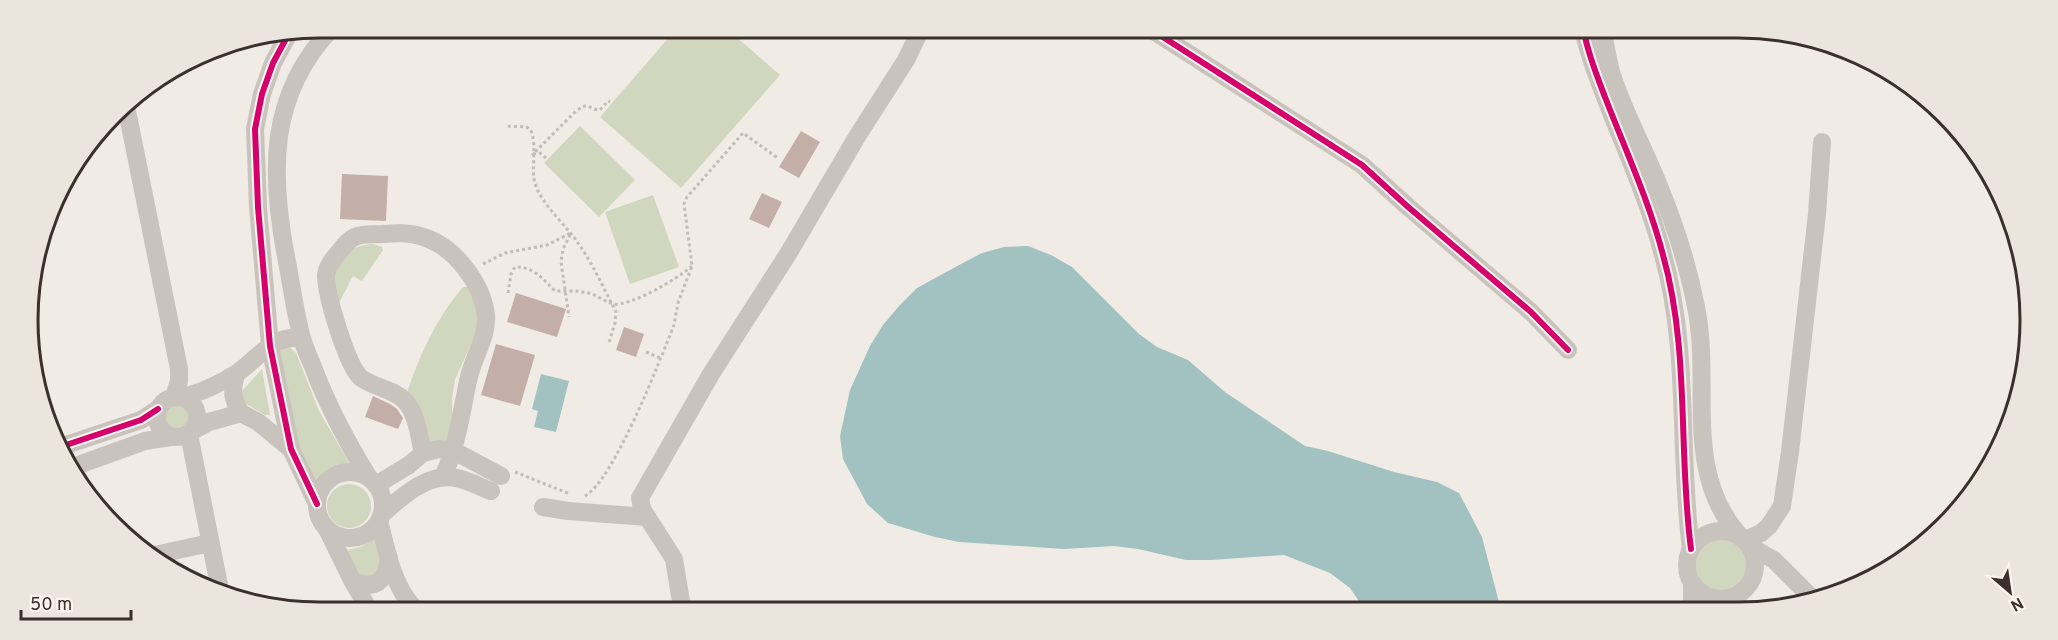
<svg xmlns="http://www.w3.org/2000/svg" width="2058" height="640" font-family="Overpass,sans-serif">
<rect width="100%" height="100%" fill="#f0ebe5"/>
<!-- green -->
<g fill="#d1d6bf">
<path d="M 677,28 L 727,29 L 780,75 L 681,188 L 600,117 Z"/>
<path d="M 580,126 L 635,180 L 599,217 L 544,163 Z"/>
<path d="M 653,195 L 679,267 L 630,284 L 605,212 Z"/>
<path d="M 373,244 L 382,247 L 383,250 L 362,281 L 353,276 L 339,303 C 337,297 333,290 333,284 C 330,257 350,246 373,244 Z"/>
<path d="M 463,287 L 468,287 L 473,291 L 480,324 L 455,380 L 452,399 L 453,436 L 450,440 L 430,445 L 407,393 C 420,354 436,319 463,287 Z"/>
<path d="M 287,345 L 296,353 L 319,411 L 351,466 L 335,469 L 313,484 L 298,443 L 279,352 L 282,347 Z"/>
<path d="M 262,369 L 270,415 L 265,415 L 243,402 L 242,391 Z"/>
<circle cx="177" cy="417" r="13"/>
<circle cx="349" cy="506" r="22"/>
<path d="M 376,538 L 382,571 L 363,580 L 342,551 L 361,547 Z"/>
<circle cx="1722" cy="565" r="26"/>
</g>
<!-- water -->
<g fill="#a1c2c1">
<path d="M 1028,246 L 1051,255 L 1072,267 L 1139,334 L 1157,347 L 1188,360 L 1225,392 L 1305,446 L 1328,451 L 1394,472 L 1437,482 L 1459,493 L 1482,537 L 1501,610 L 1365,610 L 1350,588 L 1330,573 L 1284,555 L 1211,560 L 1186,560 L 1138,549 L 1114,546 L 1064,549 L 959,542 L 935,537 L 888,523 L 867,504 L 843,459 L 840,436 L 850,390 L 870,346 L 883,325 L 899,306 L 917,288 L 961,264 L 982,253 L 1004,247 Z"/>
<path d="M 541,374 L 569,381 L 556,432 L 534,427 L 538,411 L 532,409 Z"/>
</g>
<!-- building -->
<g fill="#c3afa7">
<path d="M 801,131 L 820,142 L 799,178 L 779,167 Z"/>
<path d="M 342,174 L 388,176 L 386,221 L 340,219 Z"/>
<path d="M 762,193 L 782,202 L 769,228 L 749,219 Z"/>
<path d="M 516,293 L 566,309 L 557,337 L 507,322 Z"/>
<path d="M 624,327 L 644,334 L 636,357 L 616,350 Z"/>
<path d="M 496,344 L 535,355 L 520,406 L 481,395 Z"/>
<path d="M 373,396 L 390,404 L 397,409 L 403,418 L 398,429 L 365,417 Z"/>
</g>
<g fill="none" stroke-linecap="round" stroke-linejoin="round">
<!-- path -->
<g stroke="#c2bbb6" stroke-width="3" stroke-dasharray="3 3" stroke-linecap="butt">
<path d="M 508,126 C 513,127 521,126 526,127 C 540,131 530,170 535,183 C 541,204 566,225 578,243 C 593,264 604,289 616,312 L 615,323 L 609,342"/>
<path d="M 546,158 L 540,153 L 533,154 L 576,111 C 589,101 587,109 600,110 L 608,101 L 610,102"/>
<path d="M 483,264 L 505,253 L 547,245 L 571,233 L 563,249 L 561,262 L 569,317"/>
<path d="M 508,293 L 511,274 L 515,267 C 534,267 542,278 555,291 C 567,291 580,290 592,294 C 599,297 606,302 613,304 C 630,307 679,278 692,266"/>
<path d="M 646,352 L 660,358"/>
<path d="M 515,472 L 570,494"/>
<path d="M 585,496 C 614,480 660,360 674,325 L 678,303 L 692,266 L 684,204 L 687,197 L 743,133 L 779,159"/>
</g>
<!-- minor -->
<g stroke="#c9c3be" stroke-width="18">
<path d="M 333,27 C 267,95 270,175 287,262 C 292,287 295,314 302,338 C 305,350 311,361 315,372 C 330,411 347,442 369,478"/>
<path d="M 1152,30 L 1362,165 L 1407,206 L 1531,312 L 1568,350"/>
<path d="M 1584,32 C 1588,54 1597,76 1605,97 C 1625,149 1649,201 1663,255 C 1690,351 1678,451 1691,549"/>
<path d="M 1603,32 C 1605,45 1608,59 1611,72 C 1623,111 1644,148 1659,186 C 1675,225 1688,265 1696,307 C 1712,384 1682,471 1739,535"/>
<path d="M 289,33 L 273,63 L 262,94 L 255,129 L 258,207 L 270,346 L 291,449 L 317,504"/>
<path d="M 125,101 L 179,369 L 179,381 L 174,397"/>
<path d="M 236,374 C 232,390 231,398 241,413"/>
<circle cx="177" cy="417" r="20"/>
<path d="M 180,397 C 197,395 223,382 237,373 C 257,360 274,332 302,339"/>
<path d="M 192,431 L 209,422 L 241,413 L 258,422 L 291,449"/>
<path d="M 189,434 L 220,590"/>
<path d="M 60,447 L 141,420 L 158,409"/>
<path d="M 423,453 C 419,436 417,414 405,401 C 394,389 375,388 361,378 C 347,366 326,295 326,275 C 327,266 333,259 339,252 C 354,232 359,235 382,234 C 396,233 409,232 423,237 C 454,246 482,283 486,315 C 488,337 472,359 468,381 C 461,414 457,446 443,477"/>
<path d="M 70,468 L 145,441 L 171,437"/>
<circle cx="350" cy="505" r="33"/>
<path d="M 376,485 L 409,465 L 423,453 L 439,449 L 454,451 L 501,476"/>
<path d="M 543,507 L 568,511 L 647,517"/>
<path d="M 382,514 C 403,496 426,473 456,478 C 468,480 480,487 491,491"/>
<path d="M 379,521 C 387,551 392,584 414,608"/>
<path d="M 327,529 L 352,580 L 368,608"/>
<circle cx="1721" cy="565" r="34"/>
<path d="M 1746,540 L 1761,533 L 1769,526 L 1782,506 L 1790,452 L 1817,214 L 1822,142"/>
<path d="M 1751,547 L 1774,560 L 1813,599"/>
<path d="M 150,556 L 210,543"/>
<path d="M 352,580 C 375,591 386,582 389,558"/>
<path d="M 1692,583 L 1692,610"/>
<path d="M 682,608 L 674,559 L 642,509 L 640,498 L 711,374 L 788,254 L 858,135 L 906,60 L 921,29"/>
</g>
<!-- cycleway casing -->
<g stroke="#fbf5ee" stroke-width="10">
<g id="cycleway">
<path d="M 1152,30 L 1362,165 L 1407,206 L 1531,312 L 1568,350"/>
<path d="M 1584,32 C 1588,54 1597,76 1605,97 C 1625,149 1649,201 1663,255 C 1690,351 1678,451 1691,549"/>
<path d="M 289,33 L 273,63 L 262,94 L 255,129 L 258,207 L 270,346 L 291,449 L 317,504"/>
<path d="M 60,447 L 141,420 L 158,409"/>
</g>
</g>
<!-- cycleway -->
<use href="#cycleway" stroke="#d6006c" stroke-width="6"/>
</g>
<!-- crop -->
<path d="M0 0H2058V640H0ZM320 38H1738A282 282 0 0 1 2020 320V320A282 282 0 0 1 1738 602H320A282 282 0 0 1 38 320V320A282 282 0 0 1 320 38Z" fill="#ece5de" fill-rule="evenodd"/>
<path fill="none" stroke="#3b302b" stroke-width="3" d="M320 38H1738A282 282 0 0 1 2020 320V320A282 282 0 0 1 1738 602H320A282 282 0 0 1 38 320V320A282 282 0 0 1 320 38Z"/>
<!-- north arrow -->
<g transform="translate(2010 592) rotate(151)" stroke="#fbf5ee" stroke-width="4.5" paint-order="stroke">
<path d="M0-4.5L10 22L0 15L-10 22Z" fill="#3b302b"/>
<text y="-9" font-size="16" font-weight="bold" text-anchor="middle" fill="#3b302b">N</text>
</g>
<!-- scale -->
<path d="M21 610v9h110v-9" fill="none" stroke="#3b302b" stroke-width="3"/>
<text x="30" y="610" font-size="18" fill="#3b302b" stroke="#fbf5ee" stroke-width="4.5" paint-order="stroke">50 m</text>
</svg>
